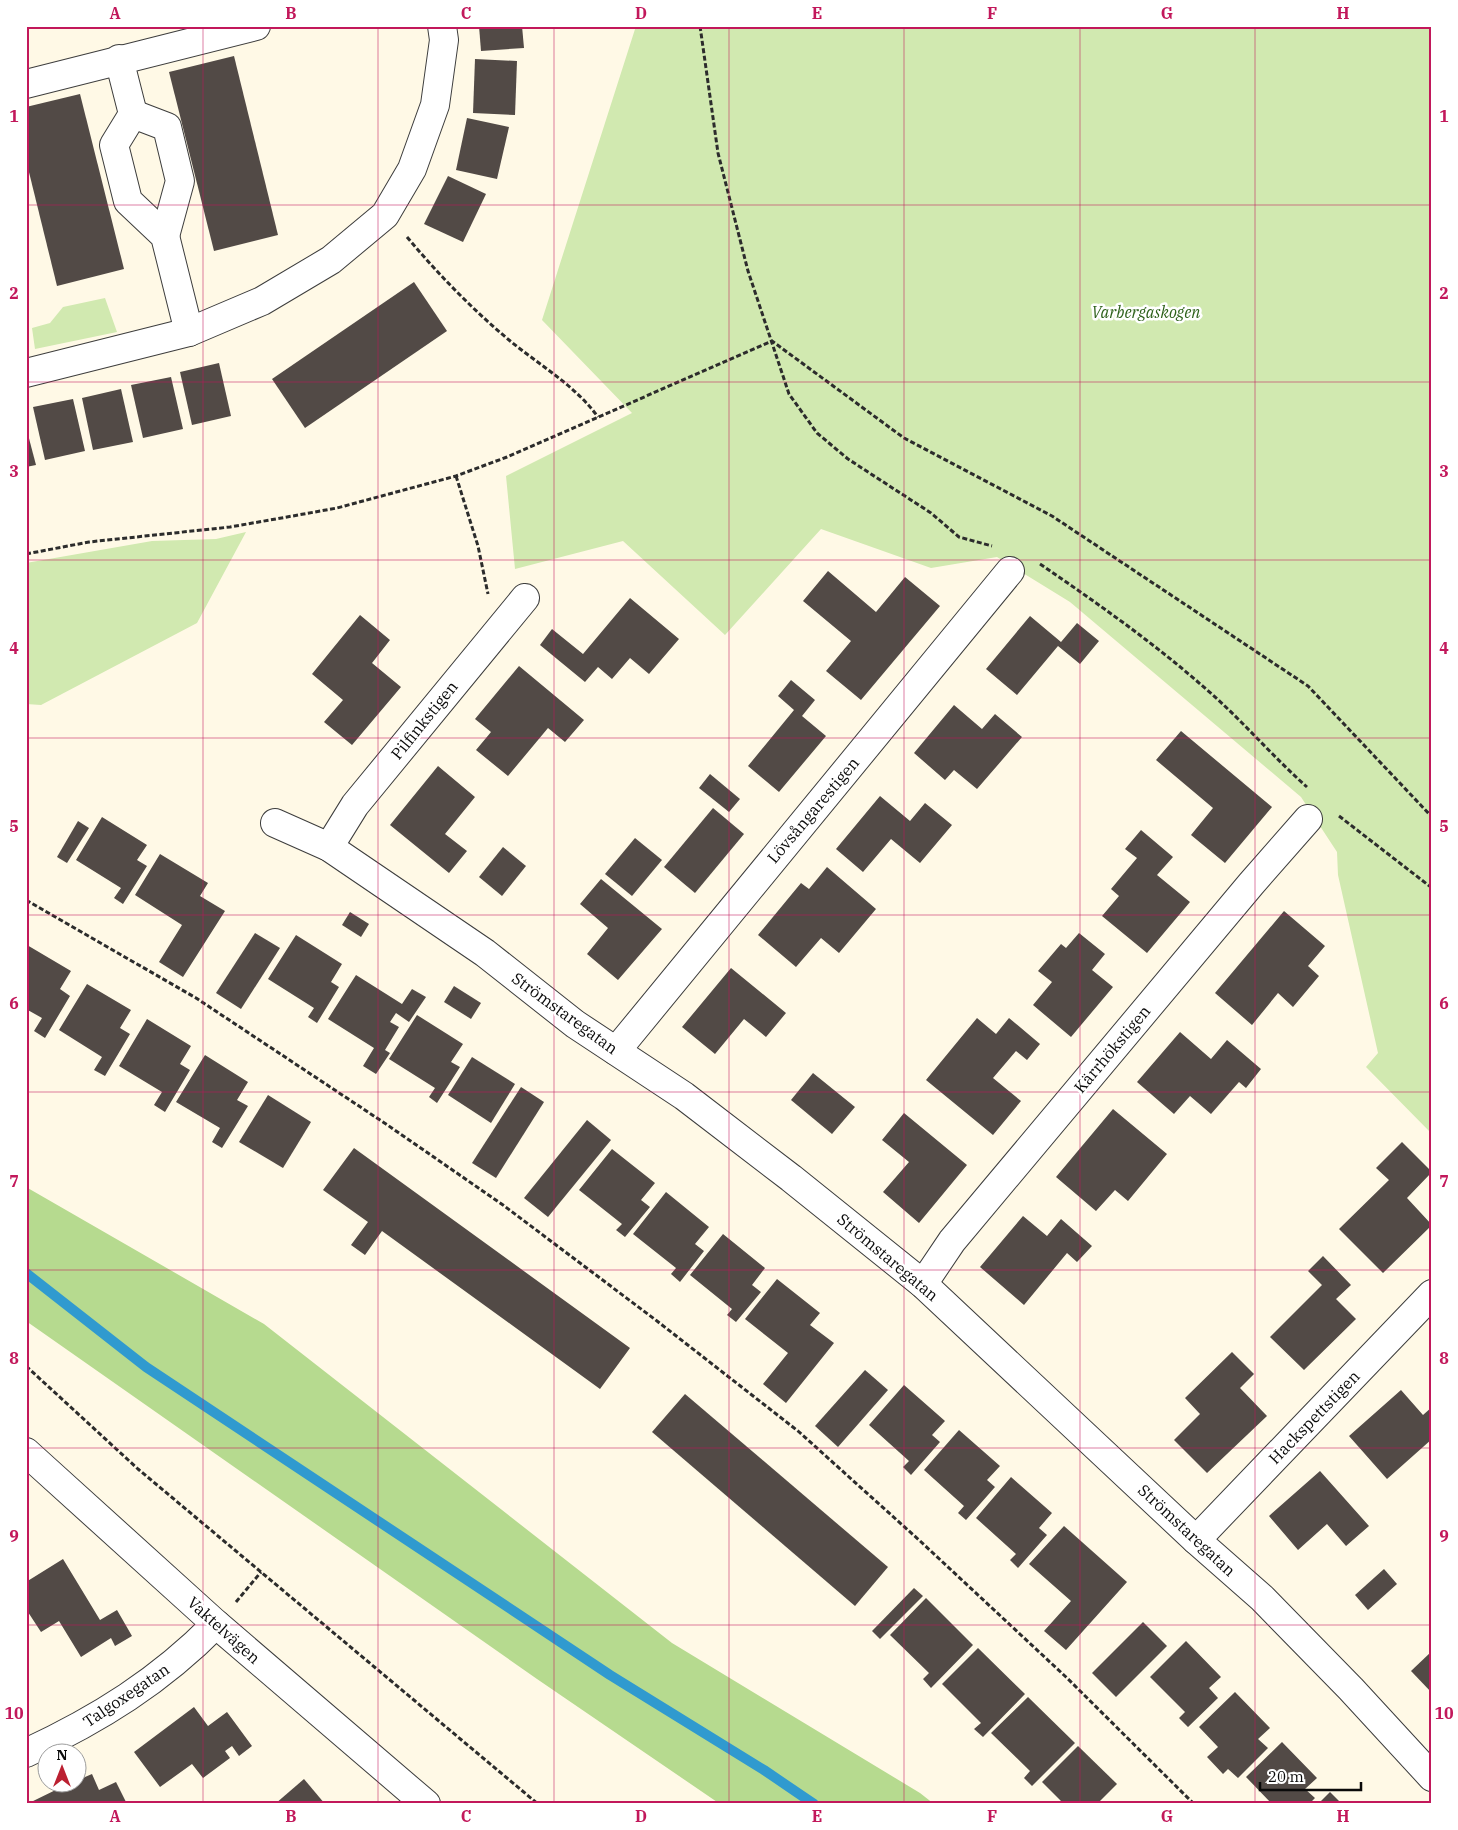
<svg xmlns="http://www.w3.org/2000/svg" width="1458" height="1830" font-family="'IBM Plex Serif',serif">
<rect width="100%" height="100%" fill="#fff9e6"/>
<!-- green -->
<g fill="#d1e9b0">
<path d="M 636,26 L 1432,26 L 1432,1134 L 1366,1067 L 1378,1053 L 1338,875 L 1337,852 L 1301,797 L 1070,602 L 997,557 L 931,568 L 821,529 L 725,635 L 623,541 L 515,569 L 506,476 L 632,413 L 542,320 Z"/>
<path d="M 105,298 L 117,332 L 35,349 L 32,328 L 50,323 L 63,307 Z"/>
<path d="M 246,532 L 197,623 L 41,705 L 26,704 L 26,563 L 152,541 L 216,539 Z"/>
</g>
<!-- forest -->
<path fill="#b6da8f" d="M 26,1187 L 264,1324 L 672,1643 L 920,1793 L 934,1804 L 720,1804 L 537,1679 L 26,1321 Z"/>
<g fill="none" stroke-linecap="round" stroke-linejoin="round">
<!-- stream -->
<path stroke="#309acf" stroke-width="10" d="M 26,1273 L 146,1367 L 610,1675 L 764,1770 L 814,1804"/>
</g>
<!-- building -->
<g fill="#524a46">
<path d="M 479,26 L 522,26 L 524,48 L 481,51 Z"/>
<path d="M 234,56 L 278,235 L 214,251 L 169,72 Z"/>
<path d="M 475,59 L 517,61 L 515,115 L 473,113 Z"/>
<path d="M 80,94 L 124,269 L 57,286 L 26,160 L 26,107 Z"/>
<path d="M 467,118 L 509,127 L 497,179 L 456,170 Z"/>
<path d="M 448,176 L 486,194 L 463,242 L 424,224 Z"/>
<path d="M 414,282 L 447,331 L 305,428 L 272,379 Z"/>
<path d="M 219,363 L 231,416 L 192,425 L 180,372 Z"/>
<path d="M 171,377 L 183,429 L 143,438 L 131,385 Z"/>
<path d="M 121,389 L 133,442 L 93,450 L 82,398 Z"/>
<path d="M 73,399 L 85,451 L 45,460 L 33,407 Z"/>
<path d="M 26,427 L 36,465 L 26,467 Z"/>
<path d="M 828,571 L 876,612 L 905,577 L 940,606 L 861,700 L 826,671 L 851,641 L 803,601 Z"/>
<path d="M 630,598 L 679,639 L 649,674 L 630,658 L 612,679 L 598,667 L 585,682 L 540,645 L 552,629 L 583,654 Z"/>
<path d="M 360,615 L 390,640 L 372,663 L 401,687 L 352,745 L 324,722 L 343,700 L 312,674 Z"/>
<path d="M 1030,616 L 1061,642 L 1077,623 L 1099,641 L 1080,664 L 1058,646 L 1017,695 L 986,669 Z"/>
<path d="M 519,666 L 584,720 L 565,742 L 548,728 L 508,776 L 476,750 L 491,732 L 475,719 Z"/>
<path d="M 791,680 L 815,700 L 802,716 L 826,736 L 779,792 L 748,766 L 794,710 L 778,696 Z"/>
<path d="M 954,705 L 982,729 L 995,714 L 1022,737 L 977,789 L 954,770 L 945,780 L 914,753 Z"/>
<path d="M 1181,731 L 1272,807 L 1225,863 L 1191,835 L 1213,808 L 1156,760 Z"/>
<path d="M 438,766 L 475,797 L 445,834 L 467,851 L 449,873 L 390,825 Z"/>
<path d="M 710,774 L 740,799 L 729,812 L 699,788 Z"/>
<path d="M 880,796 L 910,821 L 925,803 L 952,825 L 920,863 L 891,839 L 863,872 L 836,849 Z"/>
<path d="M 713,808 L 744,834 L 695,893 L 664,867 Z"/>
<path d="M 102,817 L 147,845 L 137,860 L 147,866 L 123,904 L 114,898 L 121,888 L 76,860 Z"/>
<path d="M 78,821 L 89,828 L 67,863 L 57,857 Z"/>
<path d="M 1141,830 L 1173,857 L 1157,875 L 1190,902 L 1147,953 L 1102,916 L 1119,896 L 1111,889 L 1137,858 L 1125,849 Z"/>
<path d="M 635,838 L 662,860 L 632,896 L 605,874 Z"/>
<path d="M 503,847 L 526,866 L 502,896 L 479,877 Z"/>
<path d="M 160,854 L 208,883 L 200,896 L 225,911 L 183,977 L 159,962 L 182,925 L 135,895 Z"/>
<path d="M 827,867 L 876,909 L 839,953 L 821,938 L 796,967 L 758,935 L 801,883 L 809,889 Z"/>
<path d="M 601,879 L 662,929 L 618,980 L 587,954 L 608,928 L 580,904 Z"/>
<path d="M 1284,911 L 1325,946 L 1308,966 L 1319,976 L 1293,1007 L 1278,993 L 1252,1025 L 1215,993 Z"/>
<path d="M 350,912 L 369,924 L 361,937 L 342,925 Z"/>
<path d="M 255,933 L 280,948 L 241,1009 L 216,993 Z"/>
<path d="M 1079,933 L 1105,954 L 1092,970 L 1113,987 L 1071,1037 L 1033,1005 L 1052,982 L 1038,971 L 1061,944 L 1066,948 Z"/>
<path d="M 296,935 L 342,964 L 331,982 L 339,987 L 317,1023 L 308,1017 L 314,1008 L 268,979 Z"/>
<path d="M 27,945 L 71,971 L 60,989 L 70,996 L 45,1038 L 34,1031 L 42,1018 L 26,1009 Z"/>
<path d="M 731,968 L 786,1013 L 766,1037 L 744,1019 L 715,1054 L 682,1027 Z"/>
<path d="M 356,975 L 402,1004 L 412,989 L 426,997 L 409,1022 L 396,1013 L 390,1022 L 399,1027 L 385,1050 L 390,1053 L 376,1074 L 363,1066 L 374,1048 L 328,1019 Z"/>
<path d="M 87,984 L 131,1010 L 120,1028 L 130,1034 L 105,1076 L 94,1070 L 102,1057 L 59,1030 Z"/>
<path d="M 454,986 L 481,1003 L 471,1019 L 444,1002 Z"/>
<path d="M 417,1015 L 463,1044 L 451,1062 L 460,1067 L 437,1103 L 429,1097 L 435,1088 L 389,1059 Z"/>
<path d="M 977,1018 L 996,1034 L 1009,1018 L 1040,1044 L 1027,1060 L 1016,1051 L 993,1078 L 1021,1101 L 993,1135 L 926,1080 Z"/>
<path d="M 147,1019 L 191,1046 L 180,1064 L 190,1070 L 165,1112 L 154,1105 L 162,1092 L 119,1066 Z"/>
<path d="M 1180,1032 L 1211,1059 L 1227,1040 L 1261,1069 L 1246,1088 L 1239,1082 L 1211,1114 L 1190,1096 L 1174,1114 L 1137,1082 Z"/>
<path d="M 205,1055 L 248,1082 L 237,1100 L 248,1106 L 222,1148 L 212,1142 L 220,1128 L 176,1102 Z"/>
<path d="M 472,1057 L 515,1084 L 491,1123 L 448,1095 Z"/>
<path d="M 813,1073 L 855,1107 L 832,1134 L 791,1100 Z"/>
<path d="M 521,1087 L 544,1102 L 496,1178 L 472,1163 Z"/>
<path d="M 268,1095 L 311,1122 L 283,1168 L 239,1142 Z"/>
<path d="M 1113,1109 L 1167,1154 L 1128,1201 L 1115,1190 L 1096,1211 L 1056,1177 Z"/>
<path d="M 904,1113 L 967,1165 L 919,1223 L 883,1192 L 909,1162 L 882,1140 Z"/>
<path d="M 587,1120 L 611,1140 L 548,1217 L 524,1198 Z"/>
<path d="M 1402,1142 L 1432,1172 L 1407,1198 L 1432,1225 L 1383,1273 L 1339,1229 L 1389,1180 L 1376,1168 Z"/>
<path d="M 354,1148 L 630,1348 L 600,1389 L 382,1231 L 365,1255 L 351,1245 L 368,1222 L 323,1190 Z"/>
<path d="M 612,1149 L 655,1183 L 641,1200 L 650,1207 L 625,1237 L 616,1230 L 622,1224 L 579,1190 Z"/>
<path d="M 666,1192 L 709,1227 L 695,1244 L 704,1251 L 680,1282 L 671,1274 L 676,1268 L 633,1234 Z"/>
<path d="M 1023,1216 L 1047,1236 L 1061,1219 L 1092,1246 L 1077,1262 L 1067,1253 L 1024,1305 L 980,1267 Z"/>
<path d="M 723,1234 L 765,1268 L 752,1285 L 761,1292 L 736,1322 L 727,1315 L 732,1309 L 690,1275 Z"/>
<path d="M 1323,1256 L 1351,1285 L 1336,1299 L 1356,1319 L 1304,1370 L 1270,1337 L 1322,1285 L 1308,1271 Z"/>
<path d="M 777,1279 L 820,1313 L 810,1325 L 834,1343 L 786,1403 L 763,1384 L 788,1353 L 745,1319 Z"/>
<path d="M 1232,1352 L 1254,1374 L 1240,1388 L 1267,1416 L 1207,1473 L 1174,1440 L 1200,1414 L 1185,1398 Z"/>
<path d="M 865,1370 L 888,1390 L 838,1447 L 815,1426 Z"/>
<path d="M 904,1385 L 945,1421 L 932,1435 L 940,1442 L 911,1475 L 903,1467 L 909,1461 L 869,1425 Z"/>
<path d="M 1401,1390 L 1423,1415 L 1432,1407 L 1432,1439 L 1387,1479 L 1349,1436 Z"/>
<path d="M 685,1394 L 888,1567 L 855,1606 L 652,1432 Z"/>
<path d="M 959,1430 L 1000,1466 L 987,1480 L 995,1487 L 966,1520 L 958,1513 L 964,1506 L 924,1470 Z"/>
<path d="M 1320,1471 L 1369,1526 L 1346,1546 L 1327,1524 L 1298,1550 L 1269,1516 Z"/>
<path d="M 1011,1477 L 1052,1513 L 1039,1528 L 1047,1535 L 1018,1568 L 1010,1560 L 1016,1554 L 976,1518 Z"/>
<path d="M 1064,1526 L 1127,1582 L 1066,1650 L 1044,1631 L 1071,1601 L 1029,1564 Z"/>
<path d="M 63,1559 L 100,1620 L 117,1610 L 132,1636 L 115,1646 L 111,1638 L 81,1657 L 59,1621 L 41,1632 L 26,1609 L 26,1582 Z"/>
<path d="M 1384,1569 L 1397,1584 L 1368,1610 L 1355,1595 Z"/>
<path d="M 914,1588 L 923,1596 L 880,1639 L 872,1631 Z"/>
<path d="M 926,1598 L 973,1645 L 931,1688 L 923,1679 L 929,1673 L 890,1635 Z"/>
<path d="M 1143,1622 L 1167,1646 L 1116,1697 L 1092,1673 Z"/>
<path d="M 1186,1641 L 1221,1677 L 1209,1688 L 1218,1698 L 1188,1727 L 1179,1718 L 1185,1712 L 1150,1677 Z"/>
<path d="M 978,1648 L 1025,1694 L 983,1737 L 974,1729 L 981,1723 L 942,1684 Z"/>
<path d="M 1432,1651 L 1432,1693 L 1411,1671 Z"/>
<path d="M 1235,1692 L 1270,1728 L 1258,1739 L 1268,1748 L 1238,1778 L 1228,1769 L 1223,1774 L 1207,1757 L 1218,1747 L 1199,1727 Z"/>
<path d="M 1028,1697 L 1075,1743 L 1032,1786 L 1024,1778 L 1030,1771 L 991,1733 Z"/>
<path d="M 194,1707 L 208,1726 L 227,1712 L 252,1746 L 239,1756 L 232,1746 L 225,1751 L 230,1758 L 203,1778 L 192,1764 L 160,1787 L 134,1752 Z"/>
<path d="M 1282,1742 L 1317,1778 L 1305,1789 L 1315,1798 L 1309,1804 L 1272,1804 L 1246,1777 Z"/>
<path d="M 1078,1746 L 1117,1784 L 1097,1804 L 1064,1804 L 1042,1782 Z"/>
<path d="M 92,1774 L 99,1790 L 116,1782 L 127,1804 L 27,1804 L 72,1782 L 78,1782 L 78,1780 Z"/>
<path d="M 304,1779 L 325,1804 L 275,1804 Z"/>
<path d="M 1330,1792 L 1342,1804 L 1318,1804 Z"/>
</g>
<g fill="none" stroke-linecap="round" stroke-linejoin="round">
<!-- minor casing -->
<g stroke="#3d3d3d" stroke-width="30">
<g id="minor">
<path d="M 119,59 L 133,114 L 114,145 L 128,201 L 165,236 L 189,332"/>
<path d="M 26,84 L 256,26"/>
<path d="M 133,114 L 167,127 L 180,181 L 165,236"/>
<path d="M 26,373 L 189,332 L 262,301 L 331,260 L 385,215 L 412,169 L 435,105 L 444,40 L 442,26"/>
<path d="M 275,823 L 329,847 L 485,953 L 575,1024 L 684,1096 L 791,1178 L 923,1284 L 1196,1540 L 1262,1598 L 1351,1689 L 1432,1777"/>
<path d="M 329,847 L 355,805 L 525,598"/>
<path d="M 616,1051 L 1010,571"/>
<path d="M 923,1284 L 952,1241 L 1251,884 L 1308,819"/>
<path d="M 26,1452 L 216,1624 L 426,1804"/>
<path d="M 1196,1540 L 1432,1294"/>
<path d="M 26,1753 C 99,1719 160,1681 216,1624"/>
</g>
</g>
<!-- path -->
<g stroke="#2c2c2c" stroke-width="3" stroke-dasharray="5 2.5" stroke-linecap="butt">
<path d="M 700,26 L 718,153 L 748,271 L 789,394 L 817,433 L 848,459 L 931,513 L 959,537 L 992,546"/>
<path d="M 407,237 C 438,274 472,309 509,340 C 539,365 575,385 598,417"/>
<path d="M 456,476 L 478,546 L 488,594"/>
<path d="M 26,554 L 89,542 L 230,527 L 287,517 L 337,508 L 456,476 L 507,457 L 772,341 L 904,438 L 1052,516 L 1308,686 L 1432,817"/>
<path d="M 1040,564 C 1097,603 1154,643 1206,689 C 1242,720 1272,756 1307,787"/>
<path d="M 1339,816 L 1432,888"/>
<path d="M 26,900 L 196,998 L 386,1124 L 503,1205 L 657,1321 L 798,1431 L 919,1540 L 1066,1677 L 1194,1804"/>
<path d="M 26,1366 L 138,1469 L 538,1804"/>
<path d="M 236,1602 L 261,1572"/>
</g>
<!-- minor -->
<use href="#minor" stroke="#fff" stroke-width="28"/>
</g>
<!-- grid -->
<path fill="none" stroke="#c2185b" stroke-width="1" stroke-opacity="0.55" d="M 203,26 L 203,1804M 378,26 L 378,1804M 554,26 L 554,1804M 729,26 L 729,1804M 904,26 L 904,1804M 1080,26 L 1080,1804M 1255,26 L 1255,1804M 26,205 L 1432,205M 26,382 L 1432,382M 26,560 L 1432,560M 26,738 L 1432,738M 26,915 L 1432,915M 26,1092 L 1432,1092M 26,1270 L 1432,1270M 26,1448 L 1432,1448M 26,1625 L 1432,1625"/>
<g text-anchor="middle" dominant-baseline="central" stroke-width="5" stroke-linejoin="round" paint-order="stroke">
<!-- park labels -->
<g font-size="16" font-style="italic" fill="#2d611a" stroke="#fff">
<text x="1146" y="312">Varbergaskogen</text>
</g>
<!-- street labels -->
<g font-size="16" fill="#0a0a0a" stroke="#fff">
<text transform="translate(424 720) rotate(-51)">Pilfinkstigen</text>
<text transform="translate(813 810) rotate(-50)">Lövsångarestigen</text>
<text transform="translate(565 1013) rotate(36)">Strömstaregatan</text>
<text transform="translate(1112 1049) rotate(-50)">Kärrhökstigen</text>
<text transform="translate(888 1257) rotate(40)">Strömstaregatan</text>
<text transform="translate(1314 1417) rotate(-46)">Hackspettstigen</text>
<text transform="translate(1187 1530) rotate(43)">Strömstaregatan</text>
<text transform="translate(224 1630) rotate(42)">Vaktelvägen</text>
<text transform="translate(126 1695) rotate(-34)">Talgoxegatan</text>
</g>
</g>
<!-- border -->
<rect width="1458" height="1830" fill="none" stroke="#ffffff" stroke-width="55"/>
<!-- north arrow -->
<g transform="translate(62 1768)"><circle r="24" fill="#ffffff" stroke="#9d9d9d"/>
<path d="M0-4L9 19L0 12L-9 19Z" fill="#bb2031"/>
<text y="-8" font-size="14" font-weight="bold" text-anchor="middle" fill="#0a0a0a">N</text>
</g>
<!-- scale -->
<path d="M1260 1782v8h101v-8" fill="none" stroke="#0a0a0a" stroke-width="2.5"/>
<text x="1268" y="1782" font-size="15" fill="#0a0a0a" stroke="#ffffff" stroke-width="4" paint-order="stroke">20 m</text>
<rect x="28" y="28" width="1402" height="1774" fill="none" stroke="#c2185b" stroke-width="2"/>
<g font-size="16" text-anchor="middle" font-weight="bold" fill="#c2185b">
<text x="115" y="19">A</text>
<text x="291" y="19">B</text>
<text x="466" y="19">C</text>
<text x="641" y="19">D</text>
<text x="817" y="19">E</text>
<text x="992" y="19">F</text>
<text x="1167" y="19">G</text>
<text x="1343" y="19">H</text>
<text x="14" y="122">1</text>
<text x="1444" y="122">1</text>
<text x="14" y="299">2</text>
<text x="1444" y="299">2</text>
<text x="14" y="477">3</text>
<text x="1444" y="477">3</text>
<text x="14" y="654">4</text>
<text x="1444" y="654">4</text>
<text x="14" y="832">5</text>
<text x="1444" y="832">5</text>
<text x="14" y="1009">6</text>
<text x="1444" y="1009">6</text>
<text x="14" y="1187">7</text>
<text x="1444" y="1187">7</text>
<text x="14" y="1364">8</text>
<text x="1444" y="1364">8</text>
<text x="14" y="1542">9</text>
<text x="1444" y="1542">9</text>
<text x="14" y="1719">10</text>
<text x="1444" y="1719">10</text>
<text x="115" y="1822">A</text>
<text x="291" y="1822">B</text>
<text x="466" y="1822">C</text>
<text x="641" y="1822">D</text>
<text x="817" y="1822">E</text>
<text x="992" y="1822">F</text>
<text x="1167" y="1822">G</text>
<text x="1343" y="1822">H</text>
</g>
</svg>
